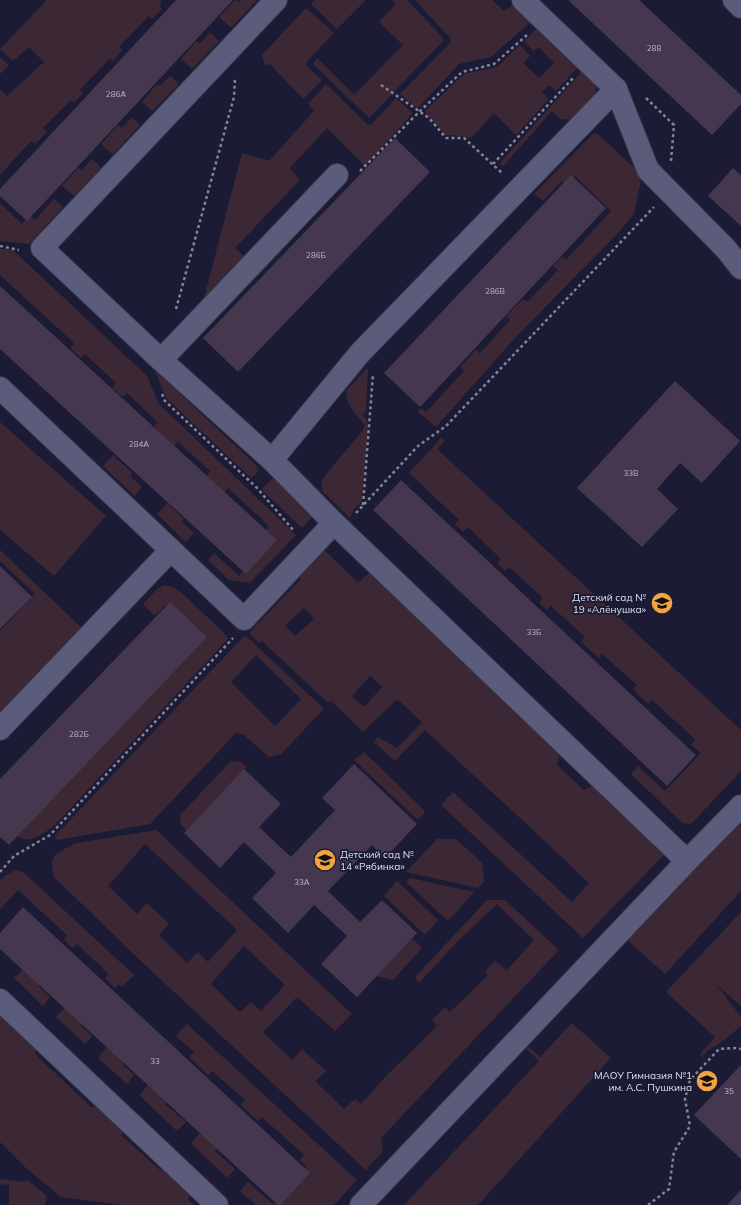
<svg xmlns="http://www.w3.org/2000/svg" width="741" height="1205" font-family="Mulish,sans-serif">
<rect width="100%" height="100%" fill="#1b1b35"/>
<!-- green -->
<g fill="#3c2834" fill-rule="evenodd">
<path d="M 45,0 L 160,0 L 162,2 L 159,6 L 162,9 L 152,19 L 149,16 L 119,47 L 122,50 L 113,61 L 110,58 L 80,90 L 83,93 L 74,103 L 71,100 L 43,128 L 47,132 L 35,144 L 31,141 L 0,175 L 0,90 L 7,96 L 44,62 L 29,47 L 13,61 L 0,49 L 45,2 Z"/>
<path d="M 235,0 L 239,2 L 241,0 L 257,0 L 232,27 L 230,27 L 219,17 Z"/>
<path d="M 315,0 L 366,0 L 337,29 L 311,4 Z"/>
<path d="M 392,0 L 407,0 L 443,38 L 443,41 L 370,117 L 368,117 L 313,64 L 317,58 L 354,95 L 403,45 L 379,22 L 396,4 Z"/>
<path d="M 415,0 L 492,0 L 504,11 L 516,3 L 536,17 L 491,57 L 459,64 L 418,108 L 416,108 L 400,94 L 451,42 L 450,38 Z"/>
<path d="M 306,8 L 334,33 L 307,61 L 307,66 L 322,80 L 303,99 L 270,64 L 265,65 L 262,55 Z"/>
<path d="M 542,24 L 582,63 L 556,91 L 549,85 L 542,92 L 549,99 L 516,135 L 494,113 L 471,138 L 463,136 L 445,135 L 426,113 L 426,110 L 464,74 L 497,67 L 520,45 L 530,56 L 523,63 L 539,78 L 554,63 L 539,47 L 533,51 L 524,41 Z"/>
<path d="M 210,32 L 219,41 L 192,69 L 181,59 L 196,41 L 200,44 Z"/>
<path d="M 0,57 L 9,65 L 0,74 Z"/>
<path d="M 585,68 L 597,85 L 595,95 L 573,120 L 560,119 L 552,111 L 503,166 L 500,163 Z"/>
<path d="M 170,76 L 178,83 L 178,85 L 152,111 L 142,102 L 157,84 L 160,86 Z"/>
<path d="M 326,84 L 368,125 L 372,124 L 396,98 L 413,113 L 365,166 L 327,128 L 290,168 L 300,180 L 235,248 L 249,261 L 200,313 L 242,153 L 269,161 L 314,111 L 308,104 Z"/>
<path d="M 132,117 L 139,124 L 139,126 L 113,154 L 112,154 L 101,144 L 118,125 L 122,128 Z"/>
<path d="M 594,133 L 599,135 L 642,175 L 634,214 L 619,232 L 515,338 L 436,427 L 418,412 L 421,408 L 426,412 L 464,371 L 460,367 L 476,350 L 480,353 L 510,320 L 506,316 L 523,299 L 527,302 L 558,270 L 553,266 L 562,256 L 566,260 L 611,211 L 575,176 L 567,185 L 562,181 L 543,201 L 534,194 Z"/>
<path d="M 92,159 L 100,166 L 100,169 L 75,195 L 73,195 L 62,186 L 78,168 L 82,170 Z"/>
<path d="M 54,199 L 63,207 L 29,244 L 0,241 L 0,203 L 22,224 L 30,216 L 35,220 Z"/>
<path d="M 0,249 L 13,250 L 147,376 L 159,404 L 296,535 L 250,583 L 229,580 L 208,560 L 214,553 L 239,576 L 273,539 L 265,531 L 269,526 L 228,488 L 224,492 L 207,476 L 210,471 L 178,442 L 174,446 L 154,427 L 157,422 L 127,393 L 123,397 L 112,388 L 116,383 L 85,354 L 81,358 L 70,348 L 74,343 L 0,275 Z"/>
<path d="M 106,324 L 113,324 L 177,385 L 178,392 L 256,465 L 258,472 L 251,478 L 166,398 L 155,371 Z"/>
<path d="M 368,367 L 366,411 L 362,415 L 367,419 L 368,431 L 362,501 L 354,509 L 350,518 L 323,492 L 321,483 L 324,477 L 363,430 L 365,425 C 358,416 343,402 347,390 Z"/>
<path d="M 0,422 L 106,516 L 54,576 L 0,530 Z"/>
<path d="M 441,437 L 445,441 L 437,449 L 741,730 L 741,771 L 691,824 L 683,823 L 678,819 L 631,774 L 638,766 L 665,791 L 701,753 L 691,745 L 695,739 L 652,700 L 648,704 L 633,690 L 637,685 L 602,654 L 599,658 L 581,642 L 585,637 L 551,606 L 547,610 L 539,603 L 543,598 L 509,567 L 506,571 L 497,564 L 501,559 L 468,527 L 463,532 L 455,524 L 459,520 L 409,473 L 434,446 Z"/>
<path d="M 113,455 L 132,473 L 130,476 L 142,487 L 135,496 L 103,466 Z"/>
<path d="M 274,477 L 313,516 L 302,528 L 263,491 L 262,489 Z"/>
<path d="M 167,503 L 184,519 L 182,522 L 194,533 L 186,542 L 157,514 Z"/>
<path d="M 321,547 L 358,583 L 373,569 L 562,746 L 557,765 L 584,790 L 600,782 L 668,851 L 583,938 L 441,805 L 453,792 L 572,902 L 589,883 L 531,828 L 471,773 L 425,730 L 395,761 L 374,742 L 378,737 L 397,748 L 422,722 L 397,699 L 363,732 L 331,701 L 327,702 L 262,641 L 259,643 L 249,633 L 301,579 L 295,573 ZM 304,608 L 314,619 L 295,636 L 285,625 ZM 370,676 L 382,687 L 364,707 L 352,696 Z"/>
<path d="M 0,550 L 87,633 L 0,724 L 0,631 L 35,594 L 0,561 Z"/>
<path d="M 164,585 L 173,587 L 182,593 L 227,636 L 228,639 L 56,824 C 46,832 30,846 17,836 L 201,640 L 165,605 L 158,613 L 157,612 L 154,615 L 143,604 L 157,589 Z"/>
<path d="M 245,635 L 322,707 L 323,710 L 281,754 L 269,757 L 243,734 L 236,733 L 150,824 L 57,840 L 55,836 ZM 256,655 L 301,699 L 275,726 L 231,682 Z"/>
<path d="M 364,752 L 424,810 L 424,813 L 418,820 L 354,760 Z"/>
<path d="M 231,761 L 241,762 L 247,767 L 187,831 L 181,825 L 180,815 Z"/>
<path d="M 741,814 L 741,891 L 665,974 L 624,937 Z"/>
<path d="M 156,830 L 352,1014 L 335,1031 L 297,997 L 263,1032 L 292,1060 L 302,1049 L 326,1071 L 315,1081 L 344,1109 L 355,1099 L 361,1104 L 387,1075 L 437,1026 L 432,1020 L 445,1007 L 450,1012 L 488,975 L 485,971 L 495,961 L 507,970 L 534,940 L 497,904 L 456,943 L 419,983 L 415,977 L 487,900 L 505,900 L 559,950 L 381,1138 L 383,1151 L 366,1170 L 144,964 L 53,876 L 52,862 L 54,856 L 59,852 L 76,843 ZM 145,844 L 237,930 L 208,962 L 198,952 L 187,963 L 159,935 L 169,924 L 147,903 L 137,914 L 108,886 ZM 244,946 L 285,985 L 261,1011 L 251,1002 L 240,1012 L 211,984 Z"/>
<path d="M 437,839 L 456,839 L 482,863 L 484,882 L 478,888 L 406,872 Z"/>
<path d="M 16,870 L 23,872 L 134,975 L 122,987 L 119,984 L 115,988 L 105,979 L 109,974 L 77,944 L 73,948 L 64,940 L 67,935 L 18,890 L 0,909 L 0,880 L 8,874 Z"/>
<path d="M 410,878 L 474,892 L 448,921 L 406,882 Z"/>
<path d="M 397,881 L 438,920 L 425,935 L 384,896 Z"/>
<path d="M 741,912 L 741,1006 L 716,984 L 741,1017 L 741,1026 L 723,1041 L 706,1052 L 702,1057 L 700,1054 L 715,1037 L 666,992 Z"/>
<path d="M 409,935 L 422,948 L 393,980 L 371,975 Z"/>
<path d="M 26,967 L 42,981 L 38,986 L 50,997 L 43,1006 L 14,978 Z"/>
<path d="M 0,999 L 39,1036 L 35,1054 L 91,1107 L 111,1102 L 128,1117 L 121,1135 L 160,1170 L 177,1165 L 196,1183 L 188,1199 L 194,1205 L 122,1205 L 61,1197 L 27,1169 L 0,1142 Z"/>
<path d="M 67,1005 L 84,1021 L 80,1025 L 92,1036 L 85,1044 L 56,1017 Z"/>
<path d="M 572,1023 L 611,1058 L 478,1205 L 404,1205 L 539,1061 L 523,1045 L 525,1044 L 540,1057 Z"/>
<path d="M 187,1024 L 357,1180 L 334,1205 L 256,1205 L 240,1191 L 248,1182 L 273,1204 L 307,1167 L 300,1160 L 304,1155 L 262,1117 L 258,1121 L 241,1105 L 245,1100 L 212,1071 L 208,1075 L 189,1057 L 194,1052 L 176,1036 Z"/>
<path d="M 109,1045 L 126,1060 L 122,1064 L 134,1075 L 127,1084 L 98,1058 Z"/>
<path d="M 150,1083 L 169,1100 L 165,1104 L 186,1122 L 177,1131 L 139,1095 Z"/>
<path d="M 202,1131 L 219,1147 L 215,1151 L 235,1169 L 227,1178 L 191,1143 Z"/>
<path d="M 0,1179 L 24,1182 L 27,1180 L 47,1196 L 45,1205 L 9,1205 L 9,1185 L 0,1184 Z"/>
</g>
<!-- building -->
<g fill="#45384e">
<path d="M 176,0 L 233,0 L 27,221 L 0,196 L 0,189 Z"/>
<path d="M 568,0 L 639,0 L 741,95 L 741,104 L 712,135 Z"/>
<path d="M 395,138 L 430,172 L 238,372 L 203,338 Z"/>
<path d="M 733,168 L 741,175 L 741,226 L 708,196 Z"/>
<path d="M 571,175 L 606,208 L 420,407 L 384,373 Z"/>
<path d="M 0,286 L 277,540 L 246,574 L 0,349 Z"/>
<path d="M 675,381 L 740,441 L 702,483 L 680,463 L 657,489 L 678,509 L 642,547 L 577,488 Z"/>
<path d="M 401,480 L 696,755 L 667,786 L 373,510 Z"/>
<path d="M 0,566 L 32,597 L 0,629 Z"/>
<path d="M 170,602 L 207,637 L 9,845 L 0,837 L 0,779 Z"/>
<path d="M 354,764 L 417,824 L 385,858 L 372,845 L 328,891 L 360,922 L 382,900 L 417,933 L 357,997 L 321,964 L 347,936 L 314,905 L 288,933 L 252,898 L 276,873 L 244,842 L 220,868 L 184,833 L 244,769 L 281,804 L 259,827 L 291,857 L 335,810 L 322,798 Z"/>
<path d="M 23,907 L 310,1173 L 280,1205 L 278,1205 L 0,949 L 0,933 Z"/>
<path d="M 740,1066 L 741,1067 L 741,1159 L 694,1115 Z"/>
<path d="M 741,1190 L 741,1205 L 727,1205 Z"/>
</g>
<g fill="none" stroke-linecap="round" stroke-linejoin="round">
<!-- minor casing -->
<g stroke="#37354a" stroke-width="24">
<g id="minor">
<path d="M 276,0 L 42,248 L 161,360 L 272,460 L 360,353 L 616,89"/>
<path d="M 523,0 L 616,89 L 648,170 L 726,249 L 741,268"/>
<path d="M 734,0 L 741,7"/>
<path d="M 161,360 L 337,175"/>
<path d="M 0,388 L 171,550"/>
<path d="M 272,460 L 334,523 L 687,861"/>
<path d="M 0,729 L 171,550 L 244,619 L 334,523"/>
<path d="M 0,1000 L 217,1205"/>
<path d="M 361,1205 L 687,861 L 741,806"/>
</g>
</g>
<!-- path -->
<g stroke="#838499" stroke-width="2.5" stroke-dasharray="3 3" stroke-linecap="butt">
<path d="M 381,85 L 429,118 L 446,138 L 464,138 L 502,173"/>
<path d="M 646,98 L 674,125 L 671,161"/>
<path d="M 493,164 L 573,78"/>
<path d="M 360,171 L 419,112 L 462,72 L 494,64 L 527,35"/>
<path d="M 0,246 L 19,250"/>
<path d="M 176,309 L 234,97 L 235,78"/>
<path d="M 162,394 L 165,401 L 257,488 L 294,531"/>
<path d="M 363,505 L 373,374"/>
<path d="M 356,513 L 418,446 L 446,426 L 654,207"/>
<path d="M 0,872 L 14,856 L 50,835 L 233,638"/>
<path d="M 648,1205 L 669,1189 L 674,1152 L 690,1126 L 685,1099 L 690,1080 L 719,1049 L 736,1048 L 741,1049"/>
</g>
<!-- minor -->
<use href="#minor" stroke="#5b5c7b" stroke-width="22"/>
</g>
<!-- icons -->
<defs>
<g id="school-disc" transform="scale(1.15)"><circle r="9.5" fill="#f3a442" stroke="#1b1b35"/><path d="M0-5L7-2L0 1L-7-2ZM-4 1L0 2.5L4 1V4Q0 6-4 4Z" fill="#111"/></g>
</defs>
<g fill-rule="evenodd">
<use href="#school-disc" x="662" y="603"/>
<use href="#school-disc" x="325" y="860"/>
<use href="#school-disc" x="707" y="1081"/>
</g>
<g text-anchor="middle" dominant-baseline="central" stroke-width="3.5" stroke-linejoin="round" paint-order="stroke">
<!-- number labels -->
<g font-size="8" fill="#b8b6c9">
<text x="654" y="48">288</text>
<text x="116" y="94">286А</text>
<text x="316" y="255">286Б</text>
<text x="495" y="291">286В</text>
<text x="139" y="444">284А</text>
<text x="631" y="473">33В</text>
<text x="534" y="632">33Б</text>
<text x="79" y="734">282Б</text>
<text x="302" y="882">33А</text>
<text x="155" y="1061">33</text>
<text x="729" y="1091">35</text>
</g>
<!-- poi labels -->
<g font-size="10" fill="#dfe0f2" stroke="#1b1b35" text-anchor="end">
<text x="646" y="597">Детский сад №<tspan x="646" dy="12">19 «Алёнушка»</tspan></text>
<text x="340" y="854" text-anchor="start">Детский сад №<tspan x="340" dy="12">14 «Рябинка»</tspan></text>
<text x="692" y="1075">МАОУ Гимназия №1<tspan x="692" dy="12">им. А.С. Пушкина</tspan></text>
</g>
</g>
</svg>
